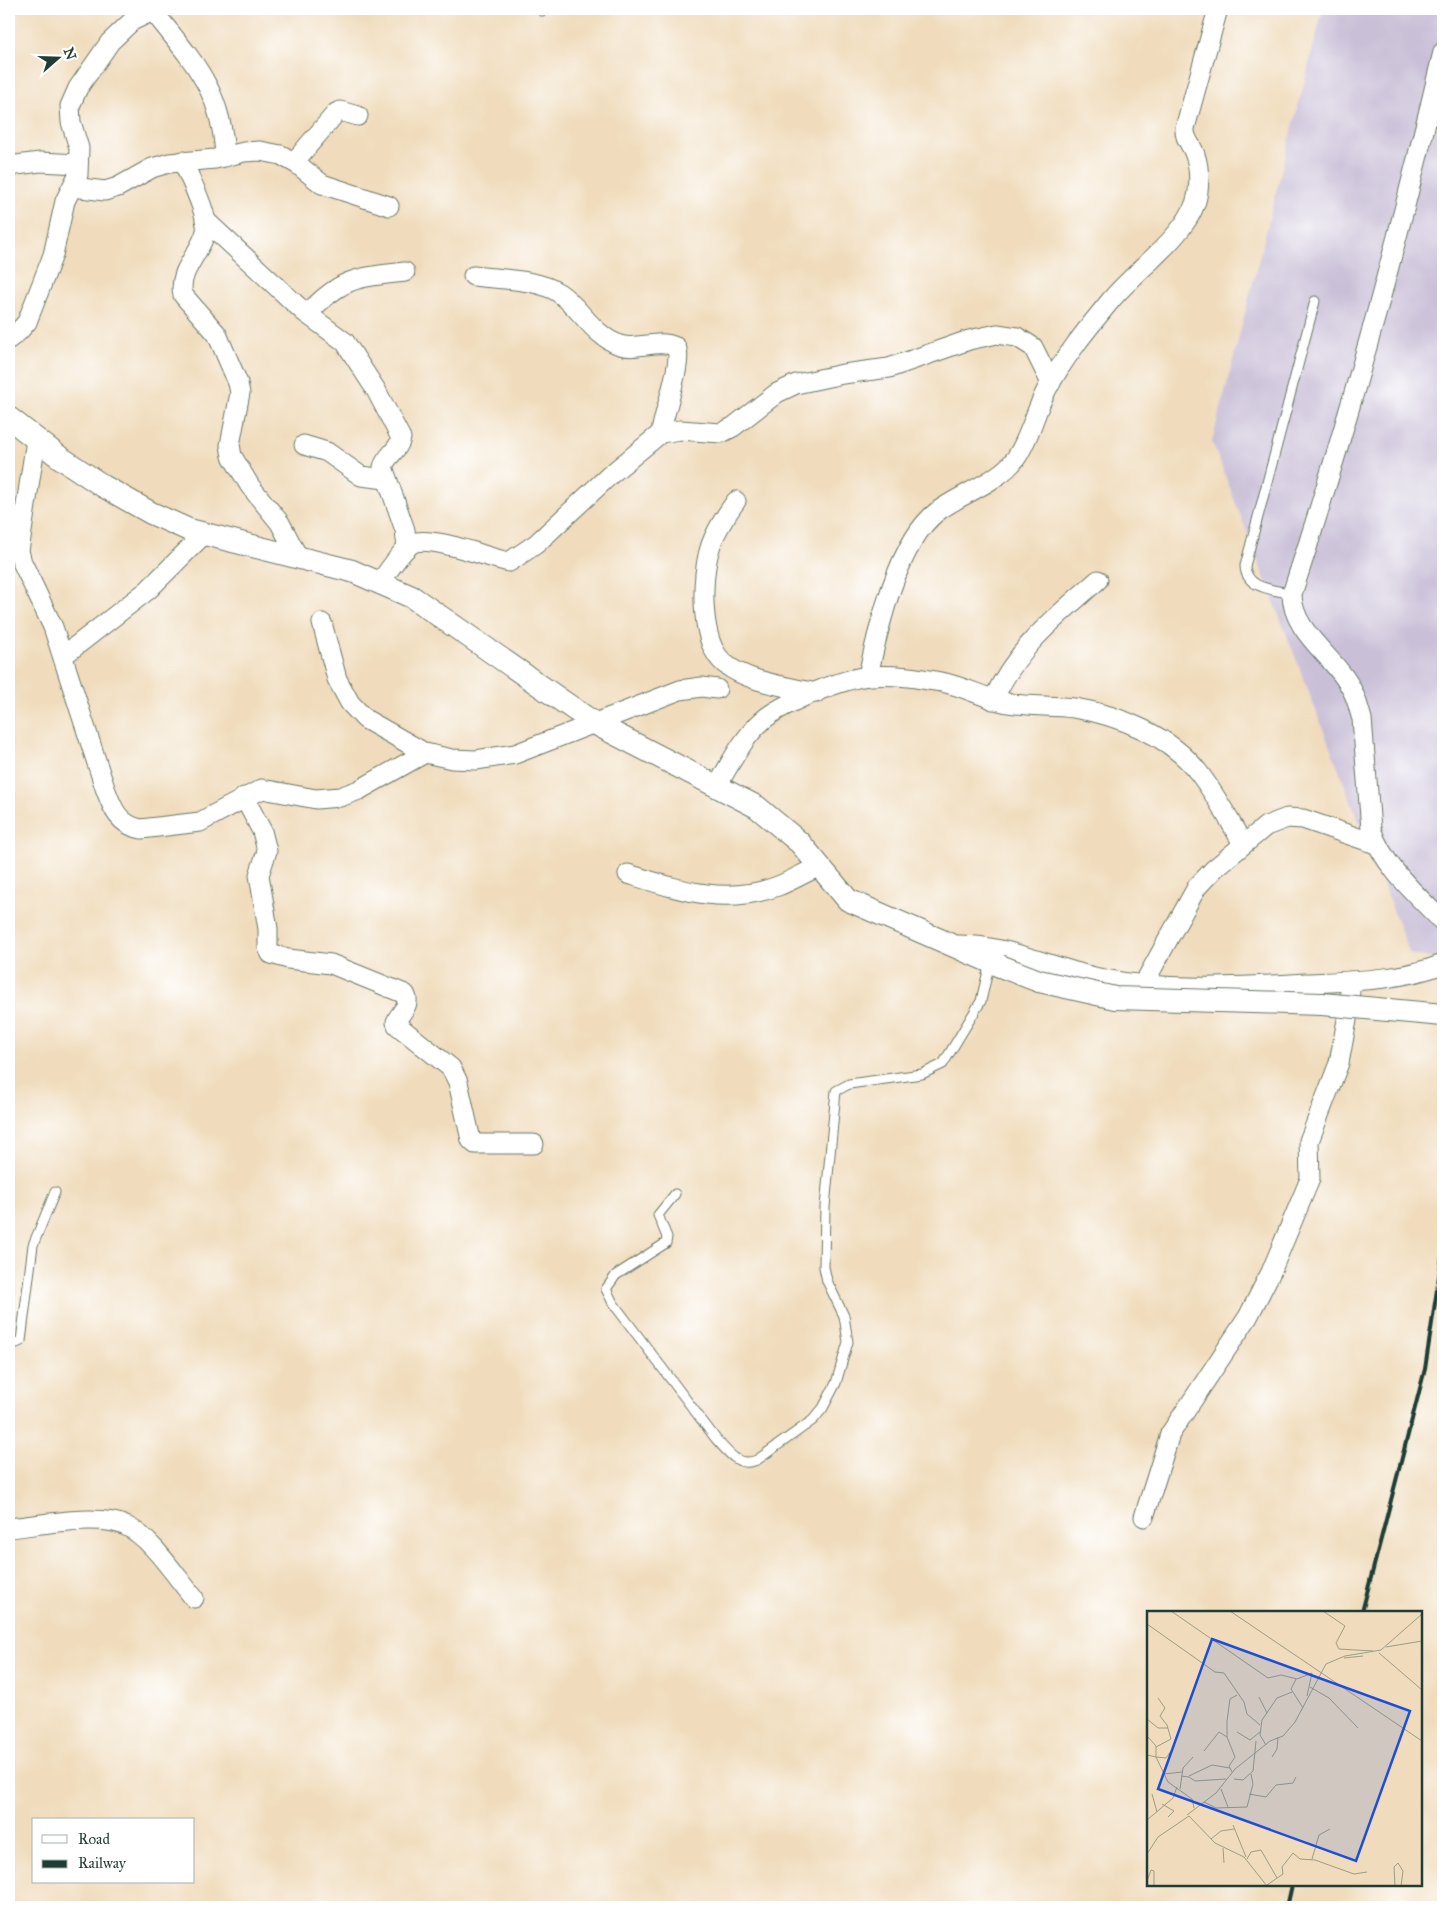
<svg xmlns="http://www.w3.org/2000/svg" width="1452" height="1916" font-family="'IM FELL Great Primer',serif">
<rect width="100%" height="100%" fill="#fff"/>
<filter id="ink" filterUnits="userSpaceOnUse"><feTurbulence type="fractalNoise" baseFrequency=".02" numOctaves="2"/><feDisplacementMap in="SourceGraphic" scale="10" xChannelSelector="R" yChannelSelector="G"/><feConvolveMatrix kernelMatrix="1 2 1 2 8 2 1 2 1" color-interpolation-filters="sRGB"/></filter>
<filter id="wash" filterUnits="userSpaceOnUse"><feTurbulence type="fractalNoise" baseFrequency=".0096" numOctaves="4" result="noise"/><feDisplacementMap in="SourceGraphic" scale="20" xChannelSelector="R" yChannelSelector="G"/><feGaussianBlur stdDeviation="1.12" result="paint"/><feColorMatrix in="noise" values="0 0 0 0 0 0 0 0 0 0 0 0 0 0 0 0 0 1.4 0 .05"/><feComposite in="paint" operator="in"/></filter>
<g filter="url(#wash)">
<rect width="100%" height="100%" fill="#f0dcbc"/>
<!-- industrial -->
<path fill="#c9bfd7" d="M 1323,9 L 1443,9 L 1443,961 L 1410,954 L 1212,442 Z"/>
</g>
<g filter="url(#ink)">
<g fill="none" stroke-linecap="round" stroke-linejoin="round">
<!-- service casing -->
<g stroke="#687564" stroke-width="11">
<g id="service">
<path d="M 540,9 L 542,11"/>
<path d="M 1292,594 C 1273,589 1246,589 1245,566 L 1315,301"/>
<path d="M 675,1194 L 658,1215 L 667,1237 L 666,1243 L 616,1275 L 606,1289 L 613,1303 L 716,1439 C 728,1452 738,1468 757,1460 L 813,1420 L 823,1408 L 836,1383 L 848,1342 L 844,1316 L 827,1281 L 824,1267 L 825,1207 L 836,1091 L 849,1084 L 922,1074 L 943,1064 L 981,1001 L 990,962"/>
<path d="M 9,1346 L 21,1341 L 33,1245 L 55,1192"/>
</g>
</g>
<!-- minor casing -->
<g stroke="#687564" stroke-width="21">
<g id="minor">
<path d="M 153,11 C 193,62 222,89 225,157"/>
<path d="M 1443,52 C 1400,234 1351,415 1292,594 C 1292,633 1336,657 1352,690 C 1357,699 1359,710 1362,719 L 1371,829 C 1384,867 1415,893 1443,922"/>
<path d="M 183,161 C 189,178 209,214 206,231 C 201,253 177,271 183,295 L 217,334 L 238,383 L 240,393 L 230,445 L 232,456 L 250,486 L 280,523 L 298,557"/>
<path d="M 294,162 L 336,113 L 340,111 L 358,116"/>
<path d="M 9,166 L 40,162 L 78,164"/>
<path d="M 73,187 L 105,191 L 118,187 L 152,168 L 169,163 L 215,159 L 244,152 L 260,151 L 281,155 L 297,164 L 322,184 L 389,206"/>
<path d="M 205,220 L 303,311 L 345,342 L 376,390 L 401,438 C 399,450 386,456 383,467 L 405,530 L 407,548"/>
<path d="M 473,276 C 497,279 539,279 559,293 C 580,307 593,336 620,345 C 638,351 657,338 676,347 C 684,361 663,413 661,433"/>
<path d="M 307,314 C 343,277 355,278 405,272"/>
<path d="M 9,339 L 19,331 L 27,322 L 53,255 L 65,201 L 78,175 L 79,148 L 71,122 L 70,106 L 78,88 L 110,42 L 132,21 L 157,9"/>
<path d="M 36,440 L 19,551 L 22,562 L 53,627 L 105,788 C 112,807 118,825 141,829 L 200,822 L 262,789 L 316,799 L 340,797 L 359,790 L 425,753"/>
<path d="M 304,445 L 327,452 L 361,476 L 386,479"/>
<path d="M 736,501 C 726,515 715,531 710,548 C 701,577 699,643 725,664 C 749,683 787,686 816,693"/>
<path d="M 380,582 C 388,572 403,548 413,543 C 431,535 488,558 509,562 L 536,544 L 610,475 L 661,433 L 680,430 L 721,433 L 733,427 L 777,393 L 796,384 L 843,374 L 889,368 L 969,340 L 997,334 L 1017,337 L 1033,347 L 1051,383"/>
<path d="M 322,623 L 337,679 L 350,703 L 365,719 L 425,753 L 452,759 L 476,760 L 515,754 L 680,690 L 702,687 L 717,689"/>
<path d="M 63,656 L 148,590 L 204,534"/>
<path d="M 868,676 C 878,629 898,541 938,511 C 961,494 1000,481 1016,458 C 1030,438 1035,411 1047,389 C 1065,356 1087,329 1111,300 C 1135,271 1183,238 1195,204 C 1200,190 1200,169 1195,155 C 1192,144 1184,140 1185,128 L 1218,9"/>
<path d="M 993,700 C 1018,646 1055,618 1098,580"/>
<path d="M 717,786 C 730,764 743,738 762,721 C 782,703 844,678 870,676 C 894,674 918,678 941,682 C 963,686 982,697 1003,702 C 1026,707 1050,705 1074,708 C 1119,715 1171,736 1199,773 C 1216,795 1229,820 1243,844"/>
<path d="M 244,797 L 262,831 L 267,851 L 259,875 L 268,929 L 268,948 L 271,954 L 288,959 L 331,964 L 405,994 C 412,1005 400,1012 396,1022 L 397,1025 L 451,1068 L 458,1082 L 471,1140 L 475,1144 L 534,1144"/>
<path d="M 628,874 C 680,890 725,906 778,886 C 793,880 806,872 820,866"/>
<path d="M 959,945 C 1007,945 1052,968 1099,978 C 1167,992 1236,987 1306,983 C 1352,981 1399,981 1443,964"/>
<path d="M 1143,985 L 1197,887 L 1214,869 L 1266,826 L 1287,818 L 1303,819 L 1376,844"/>
<path d="M 1144,1517 L 1170,1434 L 1248,1317 L 1271,1272 L 1310,1179 L 1309,1141 L 1339,1063 L 1347,1020 L 1351,981"/>
<path d="M 9,1528 C 39,1525 99,1513 126,1526 C 151,1537 176,1577 194,1598"/>
</g>
</g>
<!-- tertiary casing -->
<g stroke="#687564" stroke-width="24">
<path id="tertiary" d="M 9,418 L 58,456 L 103,486 L 151,513 L 189,530 L 352,571 L 412,597 L 594,723 L 757,807 L 800,843 L 848,900 L 1000,966"/>
</g>
<!-- service -->
<use href="#service" stroke="#fff" stroke-width="9"/>
<!-- minor -->
<use href="#minor" stroke="#fff" stroke-width="19"/>
<!-- tertiary -->
<use href="#tertiary" stroke="#fff" stroke-width="22"/>
<!-- rail -->
<g stroke="#1f3d34" stroke-width="4">
<path d="M 1362,1612 L 1425,1369 L 1443,1250"/>
<path d="M 1287,1907 L 1292,1885"/>
</g>
<!-- tertiary-bridge casing -->
<g stroke="#687564" stroke-width="24" stroke-linecap="butt">
<path id="tertiary-bridge" d="M 1000,966 L 1039,981 L 1115,998 L 1322,1004 L 1443,1015"/>
</g>
<!-- tertiary-bridge -->
<use href="#tertiary-bridge" stroke="#fff" stroke-width="22"/>
</g>
</g>
<!-- overview -->
<g transform="translate(1147 1611)">
<rect width="275" height="275" fill="#f0dcbc"/>
<path fill="none" stroke="#9c9c86" stroke-width="1" d="M 24,0 L 121,67 L 134,64 L 150,68 L 165,62 L 160,85M 83,0 L 275,130M 176,0 L 198,15 L 189,32 L 192,38 L 226,40M 0,13 L 68,61 L 77,62 L 97,91 L 100,103 L 113,114M 239,36 L 275,30M 232,42 L 275,79M 197,47 L 216,45M 149,68 L 144,78 L 156,97M 163,76 L 182,87 L 211,117M 112,86 L 120,102M 0,108 L 11,117 L 21,117M 90,121 L 103,129 L 113,121M 1,126 L 9,135 L 9,146M 119,134 L 113,124 L 115,109 L 130,87 L 145,81M 9,136 L 24,128 L 20,114 L 13,105 L 18,97 L 11,87M 57,140 L 72,121 L 80,126M 0,144 L 9,146 L 21,171 L 45,188 L 47,197M 9,146 L 19,147 L 24,140M 125,146 L 130,138 L 131,126M 85,161 L 82,155 L 88,146 L 80,126 L 80,110 L 83,88 L 90,84M 17,163 L 35,161M 34,165 L 42,166 L 48,170 L 79,168M 42,165 L 65,154 L 83,157M 87,168 L 96,169 L 106,160 L 109,130M 33,178 L 36,157 L 46,146M 74,178 L 81,196M 5,183 L 10,201M 102,183 L 119,186 L 129,174 L 146,172 L 149,166M 57,191 L 69,197 L 100,196 L 106,173 L 104,163M 15,193 L 27,200 L 21,206M 40,204 L 69,182 L 88,158 L 123,130 L 136,125 L 148,111 L 179,53 L 198,45 L 234,39 L 275,3M 0,209 L 26,187 L 30,176M 86,214 L 99,246M 64,228 L 74,220 L 87,218M 76,237 L 77,252M 0,243 L 11,226 L 42,205 L 68,232 L 97,246 L 120,275M 100,248 L 104,241 L 114,239 L 130,267M 165,248 L 172,224 L 183,218M 0,270 L 4,259 L 7,260 L 7,275M 120,274 L 136,263 L 135,256 L 146,242 L 153,248 L 168,249 L 207,263 L 220,261M 248,275 L 247,256 L 251,252 L 256,260 L 254,275"/>
<path fill="#1d4ed8" fill-opacity="0.15" stroke="#1d4ed8" stroke-width="2.5" d="M 65,28 L 263,100 L 209,250 L 11,178 Z"/>
<rect width="275" height="275" fill="none" stroke="#1f3d34" stroke-width="2.5"/>
</g>
<!-- margin -->
<rect width="1452" height="1916" fill="none" stroke="#fff" stroke-width="30"/>
<!-- legend -->
<rect x="32" y="1818" width="162" height="65" fill="#ffffff" stroke="#a5b1ae"/>
<rect x="42" y="1835" width="25" height="8" fill="#ffffff" stroke="#a5b1ae"/>
<text x="78" y="1844" font-size="15" fill="#1f3d34">Road</text>
<rect x="42" y="1860" width="25" height="8" fill="#1f3d34" stroke="#a5b1ae"/>
<text x="78" y="1868" font-size="15" fill="#1f3d34">Railway</text>
<!-- north arrow -->
<g transform="translate(58 58) rotate(70)" stroke="#ffffff" stroke-width="4" paint-order="stroke">
<path d="M0-4L9 19L0 12L-9 19Z" fill="#1f3d34"/>
<text y="-8" font-size="14" font-weight="bold" text-anchor="middle" fill="#1f3d34">N</text>
</g>
</svg>
